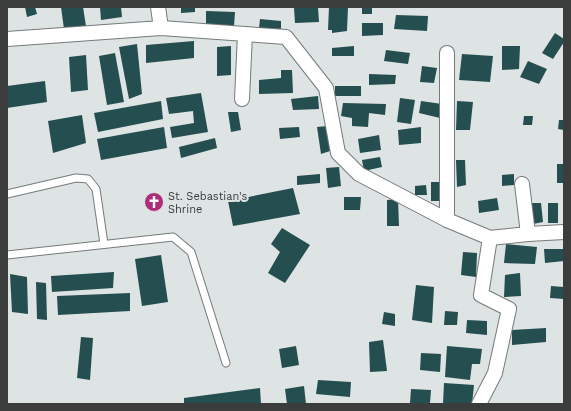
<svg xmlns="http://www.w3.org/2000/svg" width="571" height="411" font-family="'Work Sans',sans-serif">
<rect width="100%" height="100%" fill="#dee3e3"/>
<!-- building -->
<g fill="#244e4f">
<path d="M 25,7 L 35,7 L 37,14 L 27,17 Z"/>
<path d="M 61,7 L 83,7 L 86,26 L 64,29 Z"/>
<path d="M 100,7 L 121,7 L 122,17 L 101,20 Z"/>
<path d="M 181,7 L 195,7 L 195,12 L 181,13 Z"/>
<path d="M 318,7 L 319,22 L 295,23 L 294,8 Z"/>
<path d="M 329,7 L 348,7 L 347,31 L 332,33 L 332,30 L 328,30 Z"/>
<rect x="362" y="7" width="10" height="7"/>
<path d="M 206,11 L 235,12 L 234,26 L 206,25 Z"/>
<path d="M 396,15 L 428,16 L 427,31 L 394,29 Z"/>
<path d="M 260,19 L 281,21 L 281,29 L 259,28 Z"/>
<path d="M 362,23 L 383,23 L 383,35 L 362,36 Z"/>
<path d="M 555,33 L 564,39 L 564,42 L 553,59 L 542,53 Z"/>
<path d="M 194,41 L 194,58 L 146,63 L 146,45 Z"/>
<path d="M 137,44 L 142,94 L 129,99 L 119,47 Z"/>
<path d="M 231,46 L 231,75 L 217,76 L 217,47 Z"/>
<path d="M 354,46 L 354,56 L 332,56 L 332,48 Z"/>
<path d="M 502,46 L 520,46 L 519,69 L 502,70 Z"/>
<path d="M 386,50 L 410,53 L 408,64 L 384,61 Z"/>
<path d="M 115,53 L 124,102 L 107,105 L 99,56 Z"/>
<path d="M 462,54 L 493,56 L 490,82 L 459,80 Z"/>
<path d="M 86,55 L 88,90 L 71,92 L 69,57 Z"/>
<path d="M 528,61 L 547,69 L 539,84 L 520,77 Z"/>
<path d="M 422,66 L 437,68 L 434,83 L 420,82 Z"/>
<path d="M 281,70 L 292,70 L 293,93 L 259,94 L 259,80 L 281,78 Z"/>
<path d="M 369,74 L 396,75 L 395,84 L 369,85 Z"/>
<path d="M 45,81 L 47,102 L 7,108 L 7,86 Z"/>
<rect x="335" y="86" width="26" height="10"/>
<path d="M 201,93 L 208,132 L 172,138 L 170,127 L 194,123 L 193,111 L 169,114 L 166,98 Z"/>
<path d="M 318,96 L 319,109 L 293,110 L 291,99 Z"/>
<path d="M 400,98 L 415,100 L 411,124 L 397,122 Z"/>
<path d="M 161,101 L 163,119 L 98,132 L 94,113 Z"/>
<path d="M 421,101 L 442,104 L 440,118 L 419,113 Z"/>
<path d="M 457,101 L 473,102 L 470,130 L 456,130 Z"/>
<path d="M 343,103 L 386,104 L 385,115 L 369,113 L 368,127 L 352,126 L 352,118 L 341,116 Z"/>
<path d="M 228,112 L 238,112 L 241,130 L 231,132 Z"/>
<path d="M 82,115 L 86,143 L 53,153 L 48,121 Z"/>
<path d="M 524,116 L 533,116 L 532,125 L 523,125 Z"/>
<path d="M 559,120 L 564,120 L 564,130 L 558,129 Z"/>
<path d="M 327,126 L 330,151 L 321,154 L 317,127 Z"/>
<path d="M 164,127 L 167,148 L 101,160 L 97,139 Z"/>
<path d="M 299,127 L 300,137 L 280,139 L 279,128 Z"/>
<path d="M 421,127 L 421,143 L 399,145 L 398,130 Z"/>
<path d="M 379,135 L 381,150 L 360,153 L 358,139 Z"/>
<path d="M 215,138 L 217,148 L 181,158 L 179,147 Z"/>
<path d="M 380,157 L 382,167 L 364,171 L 362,160 Z"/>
<path d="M 456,160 L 465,160 L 466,185 L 457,187 Z"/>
<rect x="557" y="164" width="7" height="19"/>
<path d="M 339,167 L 341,186 L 328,188 L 326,168 Z"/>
<path d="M 320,174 L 320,183 L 297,185 L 297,176 Z"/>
<path d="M 514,174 L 514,185 L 502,186 L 502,175 Z"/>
<rect x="431" y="182" width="10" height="19"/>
<path d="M 426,185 L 427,195 L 415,195 L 415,186 Z"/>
<path d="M 293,188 L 300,214 L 233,226 L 228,201 Z"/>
<path d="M 344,197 L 361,197 L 360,210 L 344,210 Z"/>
<path d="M 497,198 L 499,210 L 479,213 L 478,201 Z"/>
<path d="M 398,199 L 399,226 L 387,226 L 387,200 Z"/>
<path d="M 531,203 L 541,203 L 543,222 L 533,224 Z"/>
<rect x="548" y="203" width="10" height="20"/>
<path d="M 282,228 L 310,245 L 285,283 L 268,273 L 280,252 L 271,244 Z"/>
<path d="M 506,244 L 537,247 L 535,264 L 504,263 Z"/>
<path d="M 544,249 L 564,249 L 564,261 L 545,263 Z"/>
<path d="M 463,252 L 477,253 L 476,277 L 461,275 Z"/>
<path d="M 161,255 L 168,302 L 142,306 L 135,259 Z"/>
<path d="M 114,272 L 113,288 L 52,292 L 51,276 Z"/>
<path d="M 520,273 L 521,296 L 504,297 L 505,275 Z"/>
<path d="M 10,274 L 27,277 L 28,314 L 12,312 Z"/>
<path d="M 36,282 L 46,283 L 47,320 L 37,319 Z"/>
<path d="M 416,285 L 434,287 L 432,323 L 412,320 Z"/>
<path d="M 551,286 L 564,287 L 564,299 L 550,298 Z"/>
<path d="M 130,293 L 130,311 L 58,315 L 57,296 Z"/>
<path d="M 445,311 L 458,312 L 457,325 L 444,325 Z"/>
<path d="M 384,312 L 395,314 L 395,326 L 382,324 Z"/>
<path d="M 467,320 L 487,321 L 487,335 L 466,333 Z"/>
<path d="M 546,328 L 546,342 L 512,345 L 512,330 Z"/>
<path d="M 81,337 L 93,338 L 90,380 L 77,378 Z"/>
<path d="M 383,340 L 387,371 L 370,372 L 369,342 Z"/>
<path d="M 296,346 L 299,365 L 282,368 L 279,349 Z"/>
<path d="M 447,346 L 482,349 L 480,364 L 472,364 L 470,380 L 445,377 Z"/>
<path d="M 421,353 L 441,354 L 440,372 L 420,370 Z"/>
<path d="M 318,380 L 351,382 L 350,397 L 316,394 Z"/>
<path d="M 444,383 L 474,385 L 472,404 L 443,404 Z"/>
<path d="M 304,386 L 306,404 L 287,404 L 285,389 Z"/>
<path d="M 260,388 L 261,404 L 184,404 L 184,398 Z"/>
<path d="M 411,389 L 431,390 L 430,403 L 410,403 Z"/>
</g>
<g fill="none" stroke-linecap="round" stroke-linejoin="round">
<!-- lane casing -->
<g stroke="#757a7a" stroke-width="9">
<g id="lane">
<path d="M 7,194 L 76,178 L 88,179 L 96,189 L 104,244"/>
<path d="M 7,255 L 173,237 L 191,252 L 226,363"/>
</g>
</g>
<!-- street casing -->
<g stroke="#757a7a" stroke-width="16">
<g id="street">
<path d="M 158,7 L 161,28"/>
<path d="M 7,39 L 161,28 L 286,37 L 326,88 L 338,153 L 359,174 L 447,220 L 490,238 L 481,295 L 509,309 L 495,373 L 479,404"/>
<path d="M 447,53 L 447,220"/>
<path d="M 242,99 L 245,34"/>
<path d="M 522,184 L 528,234"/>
<path d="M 490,238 L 528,234 L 564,232"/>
</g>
</g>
<!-- lane -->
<use href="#lane" stroke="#fff" stroke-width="7"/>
<!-- street -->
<use href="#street" stroke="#fff" stroke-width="14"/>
</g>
<!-- icons -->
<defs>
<g id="church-disc" transform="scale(1)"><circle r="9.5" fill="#ad2d7a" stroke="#dee3e3"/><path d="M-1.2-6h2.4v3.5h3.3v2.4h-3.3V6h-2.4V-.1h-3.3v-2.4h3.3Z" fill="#fff"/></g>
</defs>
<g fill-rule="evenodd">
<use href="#church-disc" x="154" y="202"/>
</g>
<g text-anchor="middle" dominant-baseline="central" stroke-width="4" stroke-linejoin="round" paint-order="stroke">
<!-- poi labels -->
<g font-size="11" fill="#3b3d3d" stroke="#dee3e3" text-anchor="start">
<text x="168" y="196">St. Sebastian's<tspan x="168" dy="13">Shrine</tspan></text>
</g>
</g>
<!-- border -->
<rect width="571" height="411" fill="none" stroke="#3b3d3d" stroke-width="16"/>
</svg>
